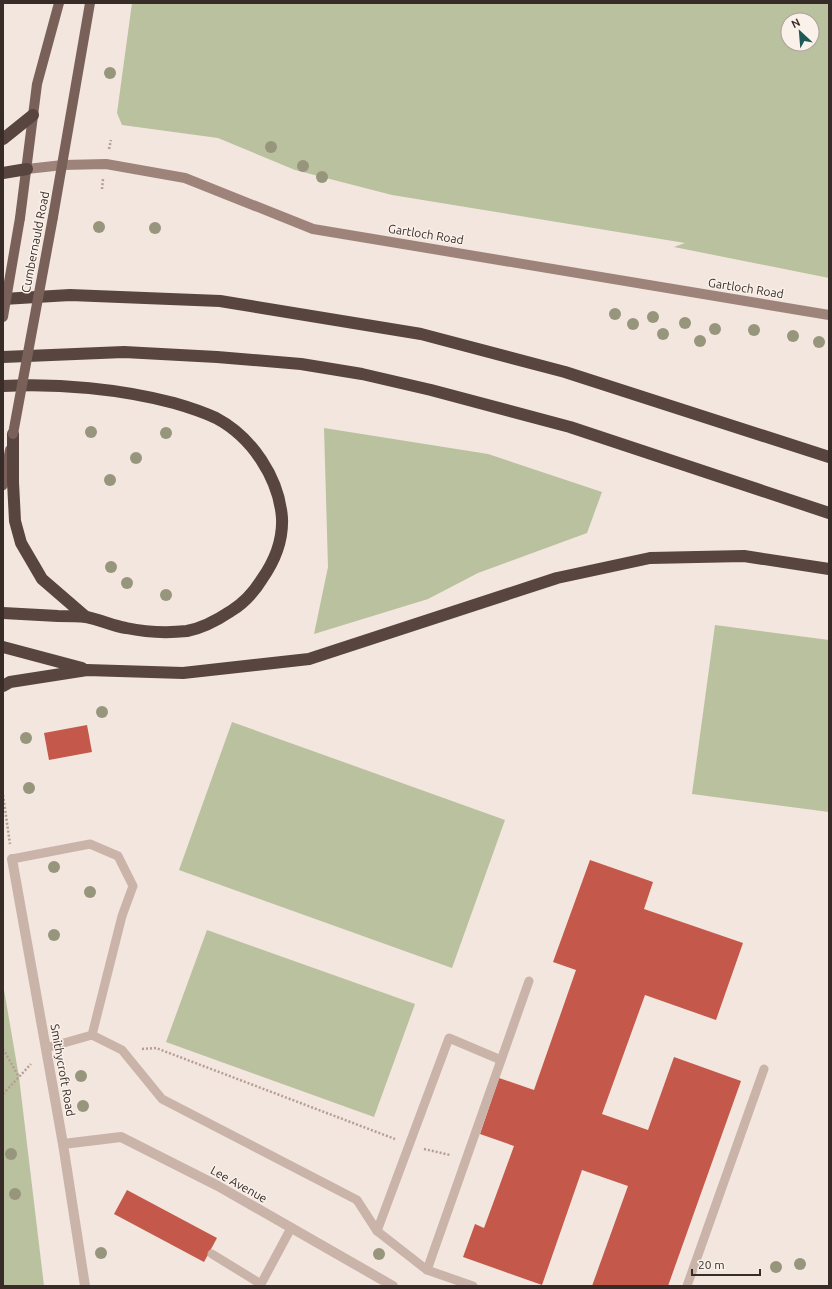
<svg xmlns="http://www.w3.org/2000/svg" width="832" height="1289" font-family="Ubuntu,sans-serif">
<rect width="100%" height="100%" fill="#f2e6de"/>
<!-- green -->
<g fill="#bac19e" fill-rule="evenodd">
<path d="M 132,3 L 829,3 L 829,278 L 674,247 L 685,243 L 392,195 L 295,170 L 218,138 L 122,125 L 117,113 ZM 788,20 L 812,20 L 812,44 L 788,44 Z"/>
<path d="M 324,428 L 488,454 L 602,492 L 587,533 L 478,573 L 428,599 L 314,634 L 328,567 Z"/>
<path d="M 715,625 L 829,640 L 829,812 L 692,794 Z"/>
<path d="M 232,722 L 505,820 L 452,968 L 179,870 Z"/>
<path d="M 207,930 L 415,1004 L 374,1117 L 166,1042 Z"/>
<path d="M 3,984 L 19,1077 L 44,1286 L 3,1286 Z"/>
</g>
<!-- building -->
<g fill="#c4584a">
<path d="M 87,725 L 92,752 L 49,760 L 44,733 Z"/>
<path d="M 590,860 L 653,882 L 644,909 L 743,943 L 716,1020 L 645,995 L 602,1114 L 648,1130 L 674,1057 L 741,1081 L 668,1286 L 592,1286 L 628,1186 L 582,1170 L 542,1285 L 463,1257 L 475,1224 L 484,1228 L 514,1146 L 480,1134 L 499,1078 L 534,1090 L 576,970 L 553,962 Z"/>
<path d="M 127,1190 L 217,1238 L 204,1262 L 114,1214 Z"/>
</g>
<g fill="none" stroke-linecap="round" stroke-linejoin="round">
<!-- path -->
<g stroke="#b69e94" stroke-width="2.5" stroke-dasharray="2 2" stroke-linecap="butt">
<path d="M 109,149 L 111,140"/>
<path d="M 102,189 L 103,179"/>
<path d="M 3,795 L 10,844"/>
<path d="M 3,1049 L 19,1077"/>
<path d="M 142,1049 L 156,1048 L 395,1139"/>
<path d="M 3,1094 L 31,1064"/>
<path d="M 424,1149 L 450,1155"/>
</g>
<!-- service -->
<g stroke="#cab4a9" stroke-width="9">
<path d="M 12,859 L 90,844 L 118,856 L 133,886 L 122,916 L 92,1035"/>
<path d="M 46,1048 L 92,1035 L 122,1050 L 162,1099 L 357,1200 L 377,1231 L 427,1270 L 473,1286"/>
<path d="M 377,1231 L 449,1038 L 501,1060"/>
<path d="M 212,1254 L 261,1284 L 291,1228"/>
<path d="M 427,1270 L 529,981"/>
<path d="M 687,1286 L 764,1069"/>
</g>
<!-- minor -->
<g stroke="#cab4a9" stroke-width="10">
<path d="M 12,859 L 63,1144 L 85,1286"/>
<path d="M 63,1144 L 121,1137 L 218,1186 L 393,1286"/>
</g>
<!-- secondary -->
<path stroke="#9e837b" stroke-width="10" d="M 27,169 L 63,165 L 106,164 L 185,178 L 313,229 L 829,315"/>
<!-- primary -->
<g stroke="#79615a" stroke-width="10">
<path d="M 53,217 L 90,3"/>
<path d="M 20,218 L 37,84 L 59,3"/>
<path d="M 3,485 L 10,450"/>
</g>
<!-- motorway -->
<g stroke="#584540" stroke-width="12">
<path d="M 3,139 L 33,115"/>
<path d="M 3,173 L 27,169"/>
<path d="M 3,299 L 70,295 L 220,301 L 421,334 L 565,372 L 829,457"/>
<path d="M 3,357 L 124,352 L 217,357 L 301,364 L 362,374 L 431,390 L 570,427 L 829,513"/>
<path d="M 3,386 C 58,383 121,389 174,403 C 188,407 203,412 216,418 C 252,437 279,478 282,518 C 283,540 274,562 262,579 C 254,592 244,603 231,611 C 219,619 203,628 187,631 C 168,633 145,632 126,628 C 112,626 99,619 86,617 C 77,616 67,616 58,616 C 40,615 21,614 3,613"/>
<path d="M 13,434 L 13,482 L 15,521 L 21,543 L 42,579 L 86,617"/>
<path d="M 3,647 L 82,668"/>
<path d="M 3,686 L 10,682 L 87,670 L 183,673 L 309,659 L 557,578 L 650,558 L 744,556 L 829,569"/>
</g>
<!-- primary-bridge -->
<g stroke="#79615a" stroke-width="10">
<path d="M 3,317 L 20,218"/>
<path d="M 13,434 L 53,217"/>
</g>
</g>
<!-- trees -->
<g fill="#97967d">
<circle cx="110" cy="73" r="6"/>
<circle cx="271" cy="147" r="6"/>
<circle cx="303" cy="166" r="6"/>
<circle cx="322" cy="177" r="6"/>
<circle cx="99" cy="227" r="6"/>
<circle cx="155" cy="228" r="6"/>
<circle cx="615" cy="314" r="6"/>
<circle cx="653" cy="317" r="6"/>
<circle cx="685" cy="323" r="6"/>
<circle cx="633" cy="324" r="6"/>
<circle cx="715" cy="329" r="6"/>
<circle cx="754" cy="330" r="6"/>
<circle cx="663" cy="334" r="6"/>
<circle cx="793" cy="336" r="6"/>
<circle cx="700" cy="341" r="6"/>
<circle cx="819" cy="342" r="6"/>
<circle cx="91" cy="432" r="6"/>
<circle cx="166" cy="433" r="6"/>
<circle cx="136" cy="458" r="6"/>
<circle cx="110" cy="480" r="6"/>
<circle cx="111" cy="567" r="6"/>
<circle cx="127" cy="583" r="6"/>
<circle cx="166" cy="595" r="6"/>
<circle cx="102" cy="712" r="6"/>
<circle cx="26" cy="738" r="6"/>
<circle cx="29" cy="788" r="6"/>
<circle cx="54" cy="867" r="6"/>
<circle cx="90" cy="892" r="6"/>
<circle cx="54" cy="935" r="6"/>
<circle cx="81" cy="1076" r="6"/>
<circle cx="83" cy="1106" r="6"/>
<circle cx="11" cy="1154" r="6"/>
<circle cx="15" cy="1194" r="6"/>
<circle cx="101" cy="1253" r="6"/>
<circle cx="379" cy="1254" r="6"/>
<circle cx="800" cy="1264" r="6"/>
<circle cx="776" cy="1267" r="6"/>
</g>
<g text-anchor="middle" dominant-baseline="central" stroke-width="3" stroke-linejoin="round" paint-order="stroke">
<!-- street labels -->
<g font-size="12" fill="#382c29" stroke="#faf1ea">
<text transform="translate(426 234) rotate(9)">Gartloch Road</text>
<text transform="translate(35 242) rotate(-79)">Cumbernauld Road</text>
<text transform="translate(746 288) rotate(9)">Gartloch Road</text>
<text transform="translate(63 1070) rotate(80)">Smithycroft Road</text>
<text transform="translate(239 1184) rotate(29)">Lee Avenue</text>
</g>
</g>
<!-- border -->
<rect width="832" height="1289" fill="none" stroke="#382c29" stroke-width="8"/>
<!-- north arrow -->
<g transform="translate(800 32) rotate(334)"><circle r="19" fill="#faf1ea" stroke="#aca29d"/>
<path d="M0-3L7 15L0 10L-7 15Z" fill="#1f5955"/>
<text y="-6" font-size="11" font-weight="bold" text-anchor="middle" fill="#382c29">N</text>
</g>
<!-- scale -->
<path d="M692 1269v6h68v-6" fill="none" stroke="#382c29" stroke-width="2"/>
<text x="698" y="1269" font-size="12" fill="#382c29" stroke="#faf1ea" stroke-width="3" paint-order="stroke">20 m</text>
</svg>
